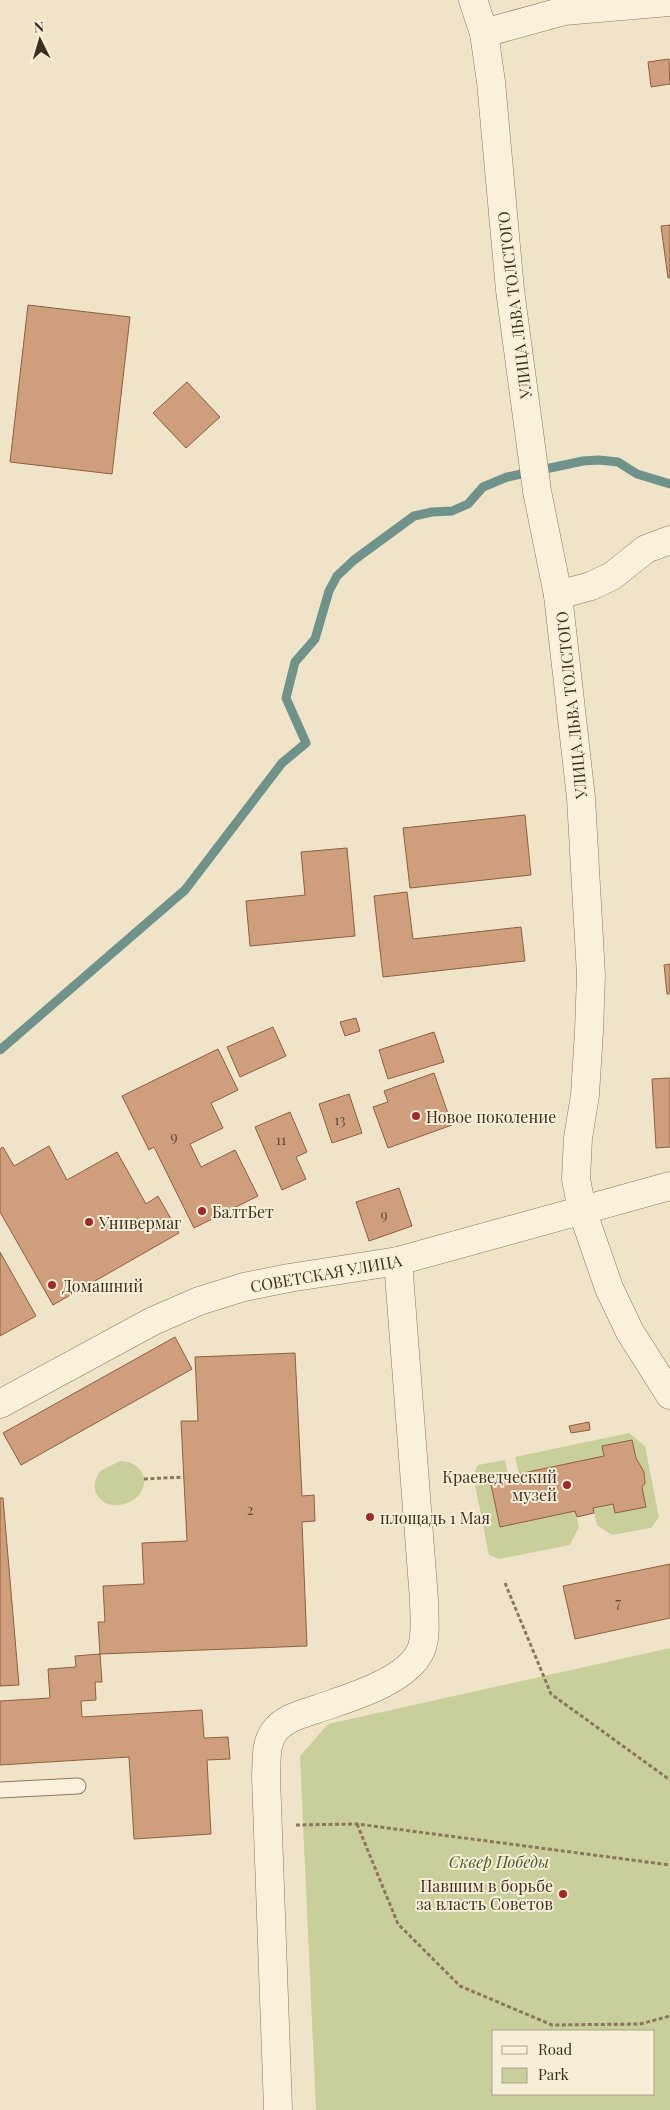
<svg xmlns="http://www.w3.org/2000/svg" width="670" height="2110" font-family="'Playfair Display',serif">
<rect width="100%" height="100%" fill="#f0e4c8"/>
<!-- green -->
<g fill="#c9cf9b" fill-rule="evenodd">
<path d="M 629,1433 L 645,1446 L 659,1517 L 651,1528 L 612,1535 L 597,1525 L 593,1508 L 613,1504 L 615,1513 L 646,1507 L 642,1487 L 645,1482 L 644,1472 L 636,1458 L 632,1440 L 602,1446 L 604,1456 L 519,1474 L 515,1457 Z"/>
<path d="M 505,1460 L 508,1476 L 490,1480 L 575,1511 L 579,1527 L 570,1545 L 499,1559 L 489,1555 L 473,1475 L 478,1465 Z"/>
<path d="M 120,1461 C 137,1461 151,1476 141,1492 C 133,1506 107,1511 98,1496 C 92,1488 95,1479 100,1471 Z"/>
<path d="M 670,1648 L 670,2110 L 316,2110 L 300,1756 L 328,1724 ZM 494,2031 L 654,2031 L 654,2094 L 494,2094 Z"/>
</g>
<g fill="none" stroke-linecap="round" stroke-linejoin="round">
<!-- stream -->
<path stroke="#6f938a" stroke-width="9" d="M 0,1050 L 185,890 L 282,763 L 306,743 L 286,698 L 295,662 L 315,639 L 329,591 L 337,576 L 354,560 L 414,516 L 432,512 L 452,511 L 468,504 L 483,487 L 507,477 L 583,461 L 599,460 L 618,462 L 637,474 L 670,484"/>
</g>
<!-- building -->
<g fill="#cf9f7d" stroke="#8d5f41">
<path d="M 669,59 L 670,84 L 651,87 L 648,62 Z"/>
<path d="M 670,225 L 670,278 L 668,278 L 661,226 Z"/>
<path d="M 28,305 L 130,317 L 112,474 L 10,462 Z"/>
<path d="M 187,382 L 220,417 L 186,448 L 153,413 Z"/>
<path d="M 525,815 L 531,875 L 410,888 L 403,828 Z"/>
<path d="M 347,848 L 355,936 L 250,946 L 246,901 L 305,895 L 301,852 Z"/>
<path d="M 407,892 L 413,939 L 521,927 L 525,961 L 383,977 L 374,896 Z"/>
<path d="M 670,964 L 670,994 L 667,994 L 664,965 Z"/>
<path d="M 356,1018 L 360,1031 L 345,1036 L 340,1022 Z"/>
<path d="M 273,1027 L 286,1056 L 240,1077 L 227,1047 Z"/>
<path d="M 434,1032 L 444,1062 L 388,1079 L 379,1050 Z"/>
<path d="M 218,1049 L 238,1090 L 211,1103 L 223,1128 L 190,1144 L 201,1167 L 235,1150 L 258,1196 L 194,1228 L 154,1147 L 149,1150 L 122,1096 Z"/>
<path d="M 434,1073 L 452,1125 L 388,1148 L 373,1107 L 388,1102 L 384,1091 Z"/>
<path d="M 670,1078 L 670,1147 L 656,1148 L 652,1079 Z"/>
<path d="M 349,1094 L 362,1133 L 332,1143 L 319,1104 Z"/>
<path d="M 290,1112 L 307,1152 L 296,1157 L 306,1179 L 282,1190 L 255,1127 Z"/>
<path d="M 49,1146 L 67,1180 L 117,1152 L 146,1204 L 158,1196 L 179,1233 L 53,1305 L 0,1212 L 0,1149 L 3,1147 L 14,1166 Z"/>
<path d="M 399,1188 L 412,1226 L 369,1241 L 356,1202 Z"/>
<path d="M 0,1252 L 36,1316 L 0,1336 Z"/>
<path d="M 175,1337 L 192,1369 L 21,1465 L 3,1433 Z"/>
<path d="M 295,1353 L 302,1496 L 314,1495 L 315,1521 L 302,1522 L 307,1646 L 100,1654 L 98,1622 L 105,1622 L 103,1586 L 144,1584 L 142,1543 L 187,1541 L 181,1421 L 198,1421 L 195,1357 Z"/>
<path d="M 589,1422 L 590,1430 L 571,1433 L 569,1426 Z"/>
<path d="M 632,1440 L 636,1458 L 644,1472 L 645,1483 L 642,1487 L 646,1507 L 615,1513 L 613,1504 L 593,1508 L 594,1513 L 577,1517 L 575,1511 L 500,1527 L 490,1480 L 604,1456 L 602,1446 Z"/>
<path d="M 0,1498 L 3,1498 L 19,1685 L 0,1686 Z"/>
<path d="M 670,1564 L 670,1618 L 575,1639 L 563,1586 Z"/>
<path d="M 100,1654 L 102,1682 L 95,1682 L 96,1700 L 81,1701 L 82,1717 L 202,1710 L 204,1738 L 228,1737 L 230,1759 L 207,1760 L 211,1834 L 134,1839 L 129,1757 L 0,1765 L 0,1701 L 50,1698 L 48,1669 L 76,1667 L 75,1656 Z"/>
</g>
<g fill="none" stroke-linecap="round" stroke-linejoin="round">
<!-- service casing -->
<g stroke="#8d765c" stroke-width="17">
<path id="service" d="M 0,1790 L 78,1786"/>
</g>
<!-- minor casing -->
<g stroke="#8d765c" stroke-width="29">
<g id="minor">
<path d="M 558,595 L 591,586 L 612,576 L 646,549 L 670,540"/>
<path d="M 0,1404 L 153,1321 L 199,1301 L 244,1287 L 289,1278 L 398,1261 L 670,1186"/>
<path d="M 278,2109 L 266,1777 C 267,1762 265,1744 274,1732 C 284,1718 302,1714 317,1709 C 348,1698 407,1682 421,1650 C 427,1635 424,1616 424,1600 L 398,1261"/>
</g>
</g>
<!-- tertiary casing -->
<g stroke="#8d765c" stroke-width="29">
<g id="tertiary">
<path d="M 473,0 L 484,33 L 491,82 L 510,290 L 537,491 L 558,595 L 581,798 L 591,975 L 589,1031 L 585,1095 L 578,1138 L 576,1179 L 582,1210 L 609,1288 L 630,1332 L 670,1395"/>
<path d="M 484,33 L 564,11 L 670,2"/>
</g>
</g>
<!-- path -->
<g stroke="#8d765c" stroke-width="3" stroke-dasharray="4 2.5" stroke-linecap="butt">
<path d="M 144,1479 L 184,1477"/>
<path d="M 505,1583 L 551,1694 L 670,1780"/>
<path d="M 357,1824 L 398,1924 L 460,1986 L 552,2025 L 640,2024 L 670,2016"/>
<path d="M 296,1825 L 357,1824 L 670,1865"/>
</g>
<!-- service -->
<use href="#service" stroke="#faf1dc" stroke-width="15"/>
<!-- minor -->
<use href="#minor" stroke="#faf1dc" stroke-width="28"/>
<!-- tertiary -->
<use href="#tertiary" stroke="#faf1dc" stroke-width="28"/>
</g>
<!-- markers -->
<g fill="#9e2a2b" stroke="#f7eed8" stroke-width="2">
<circle cx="416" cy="1116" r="5"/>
<circle cx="202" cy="1211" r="5"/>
<circle cx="89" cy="1222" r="5"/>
<circle cx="52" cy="1285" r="5"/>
<circle cx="567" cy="1485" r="5"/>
<circle cx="370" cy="1517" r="5"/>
<circle cx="563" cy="1894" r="5"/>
</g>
<g text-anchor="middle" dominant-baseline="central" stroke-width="4" stroke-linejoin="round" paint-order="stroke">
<!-- number labels -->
<g font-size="14" fill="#624a37">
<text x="340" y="1119">13</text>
<text x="174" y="1136">9</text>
<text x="281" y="1139">11</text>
<text x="384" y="1214">9</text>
<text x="250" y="1509">2</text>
<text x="618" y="1602">7</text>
</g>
<!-- street labels -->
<g font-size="16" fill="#3d2e20" stroke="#f7eed8">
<text transform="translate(514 305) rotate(-97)">УЛИЦА ЛЬВА ТОЛСТОГО</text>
<text transform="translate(571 705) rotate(-96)">УЛИЦА ЛЬВА ТОЛСТОГО</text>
<text transform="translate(326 1273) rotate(-10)">СОВЕТСКАЯ УЛИЦА</text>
</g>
<!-- poi labels -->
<g font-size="16" fill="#3d2e20" stroke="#f7eed8" text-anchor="start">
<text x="426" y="1116">Новое поколение</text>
<text x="212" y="1211">БалтБет</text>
<text x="99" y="1222">Универмаг</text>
<text x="62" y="1285">Домашний</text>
<text x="557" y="1476" text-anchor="end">Краеведческий<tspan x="557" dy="18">музей</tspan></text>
<text x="380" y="1517">площадь 1 Мая</text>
<text x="553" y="1885" text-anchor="end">Павшим в борьбе<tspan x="553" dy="18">за власть Советов</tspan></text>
</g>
<!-- park labels -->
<g font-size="16" font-style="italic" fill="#4d5a26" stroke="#f7eed8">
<text x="499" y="1861">Сквер Победы</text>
</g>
</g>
<!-- legend -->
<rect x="492" y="2030" width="162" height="65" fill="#f7eed8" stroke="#ada18e"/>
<rect x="502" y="2046" width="25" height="8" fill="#faf1dc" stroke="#ada18e"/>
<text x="538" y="2055" font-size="15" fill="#3d2e20">Road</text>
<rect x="502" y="2068" width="25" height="15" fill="#c9cf9b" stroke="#ada18e"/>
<text x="538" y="2080" font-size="15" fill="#3d2e20">Park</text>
<!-- north arrow -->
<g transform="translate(40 40) rotate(355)" stroke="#f7eed8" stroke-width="4" paint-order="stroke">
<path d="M0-4L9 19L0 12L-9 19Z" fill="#3d2e20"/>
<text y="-8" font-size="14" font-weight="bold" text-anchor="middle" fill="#3d2e20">N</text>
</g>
</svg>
